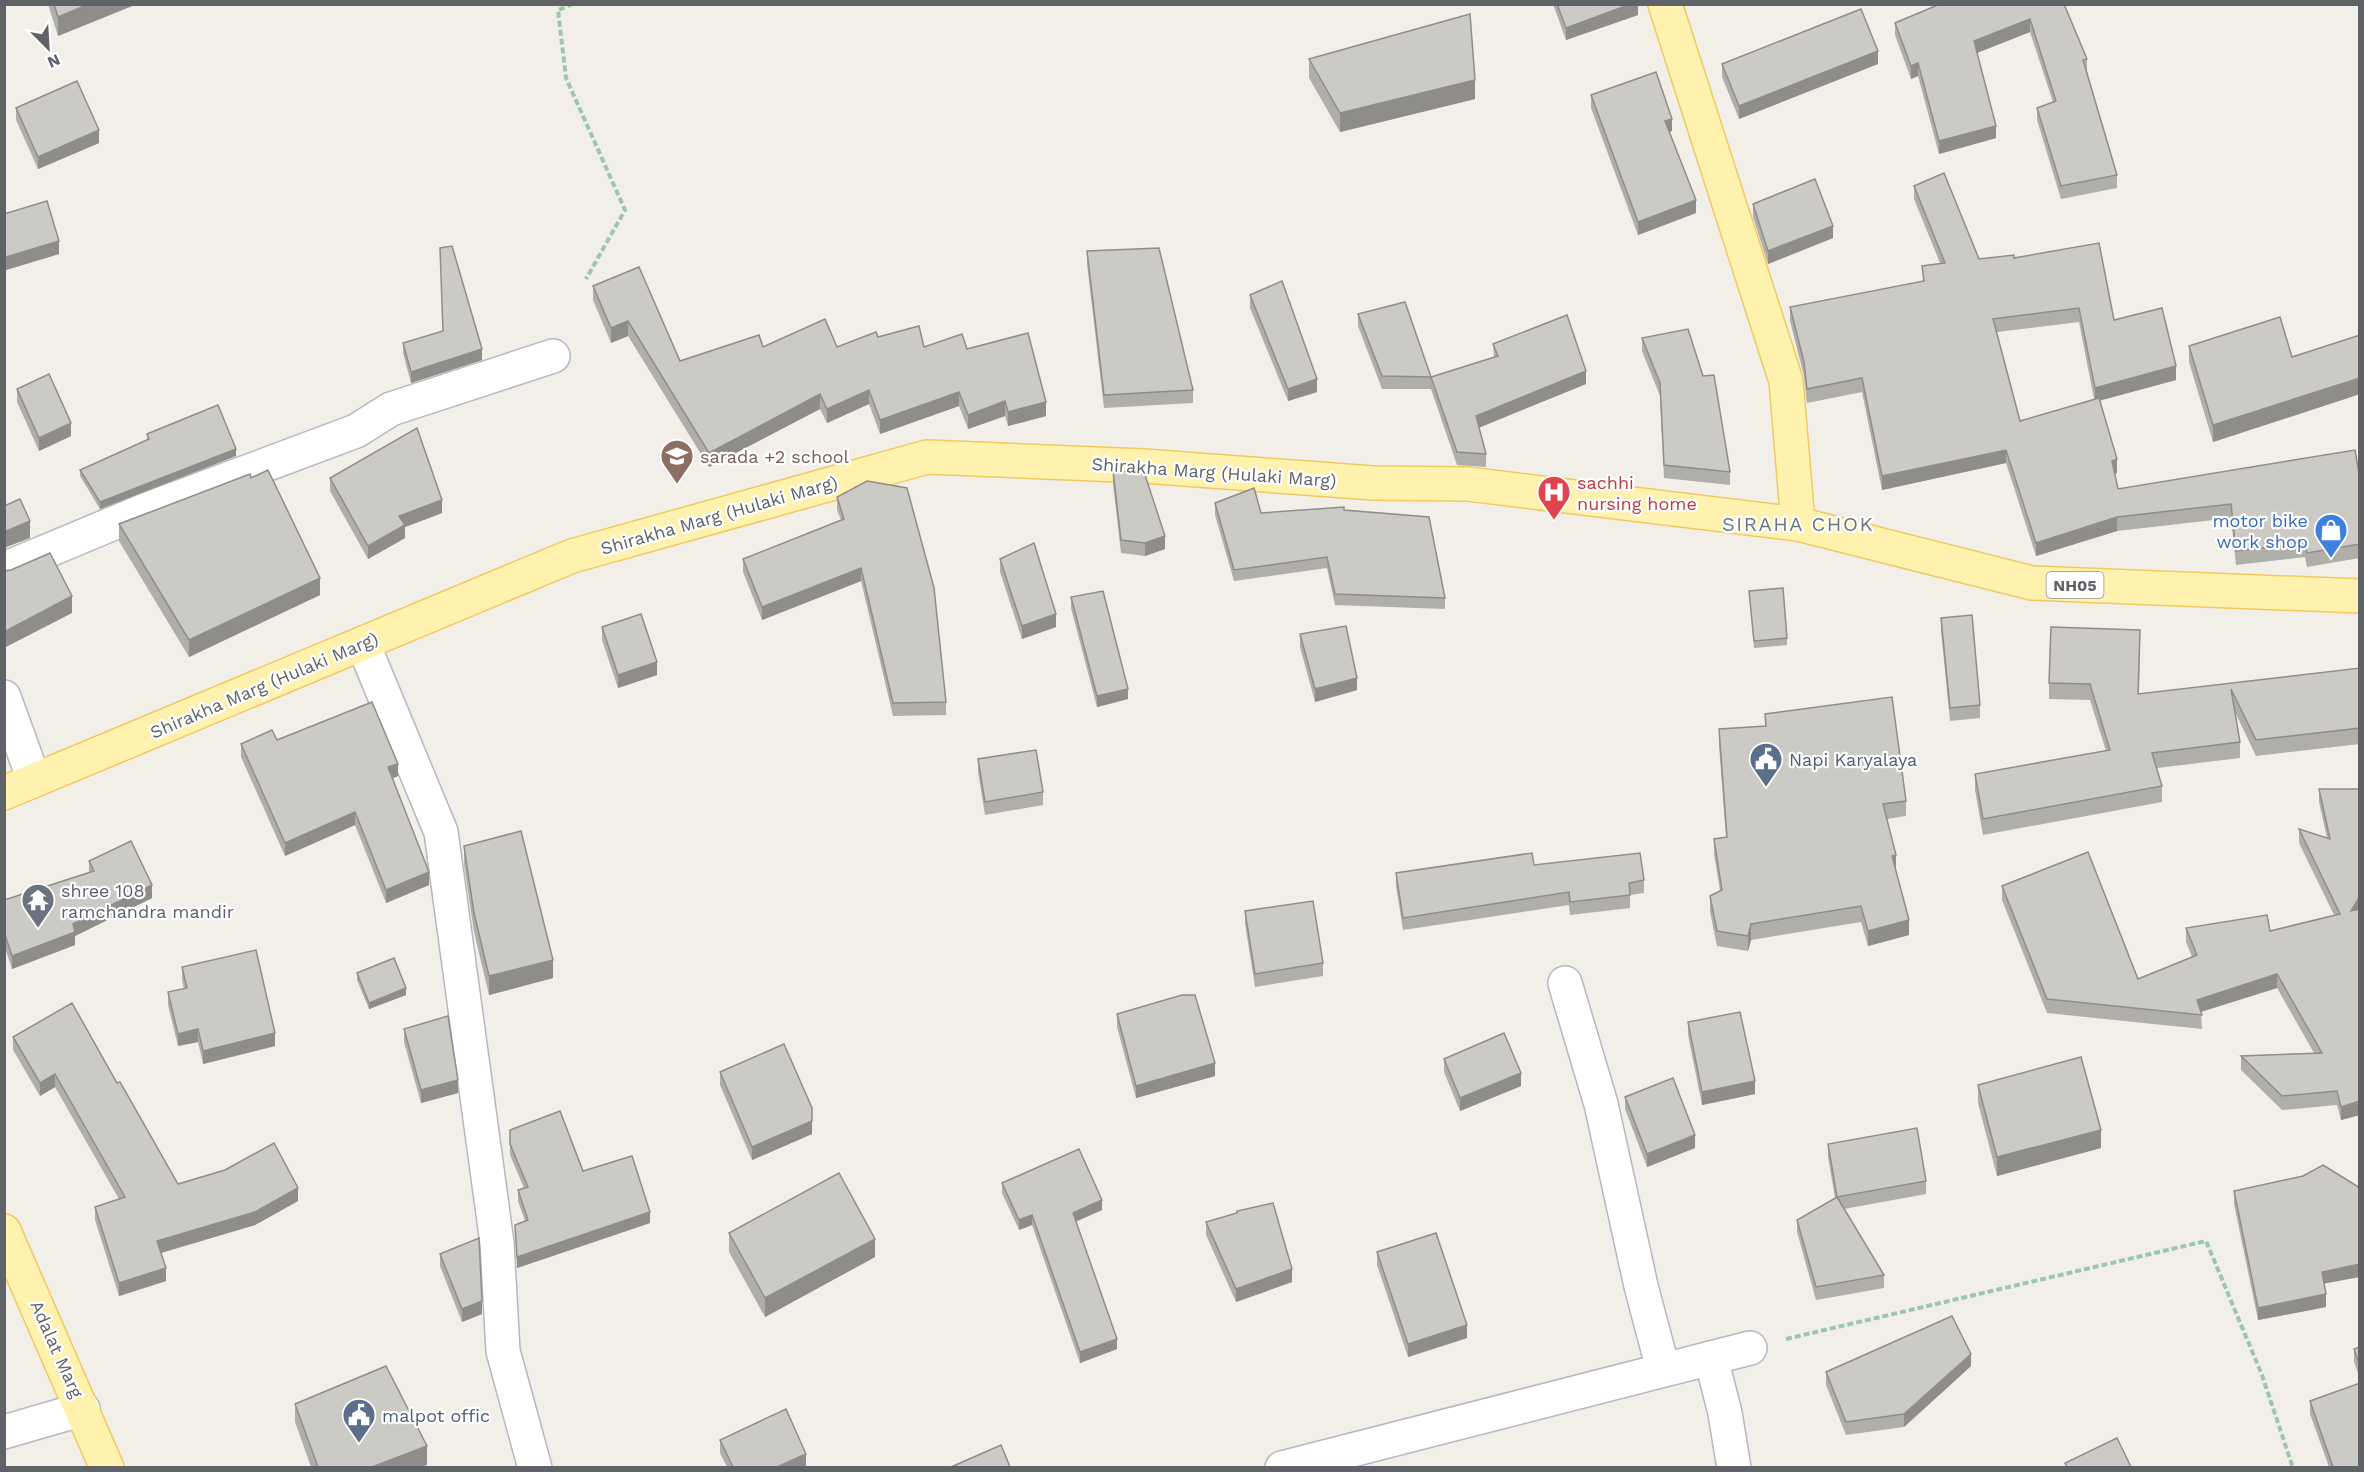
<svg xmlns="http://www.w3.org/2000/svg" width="2364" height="1472" font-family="'Work Sans',sans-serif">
<rect width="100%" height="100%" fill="#f1efe8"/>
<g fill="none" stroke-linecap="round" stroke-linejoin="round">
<!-- minor casing -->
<g stroke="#b5b8bc" stroke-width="36">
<g id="minor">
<path d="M 4,569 L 145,510 L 356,431 L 391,409 L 553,356"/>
<path d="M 363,644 L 441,832 L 497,1243 L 503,1351 L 535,1468"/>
<path d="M 4,697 L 34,780"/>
<path d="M 1565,983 L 1601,1104 L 1641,1286 L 1663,1369"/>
<path d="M 1711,1358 L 1725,1413 L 1734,1468"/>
<path d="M 4,1432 L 83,1409"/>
<path d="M 1282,1468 L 1750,1348"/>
</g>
</g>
<!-- major casing -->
<g stroke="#f2c960" stroke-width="36">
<g id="major">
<path d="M 1665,4 L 1786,381 L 1798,524"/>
<path d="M 4,793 L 572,556 L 927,457 L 1144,466 L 1373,483 L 1468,484 L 1798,524 L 2032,583 L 2360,596"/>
<path d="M 4,1231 L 107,1468"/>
</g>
</g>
<!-- path -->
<g stroke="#9cc7a9" stroke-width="4" stroke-dasharray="6 3" stroke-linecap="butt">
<path d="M 573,4 L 558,10 L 566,78 L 625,210 L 586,279"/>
<path d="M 1786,1339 L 2206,1241 L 2262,1375 L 2293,1468"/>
</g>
<!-- minor -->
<use href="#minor" stroke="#fff" stroke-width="33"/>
<!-- major -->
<use href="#major" stroke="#fff2af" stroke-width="33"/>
</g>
<!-- wall -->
<g fill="#afaea9" fill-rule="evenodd">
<path d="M 48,4 L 137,4 L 58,36 Z"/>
<path d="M 1553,4 L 1638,4 L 1638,15 L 1566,40 Z"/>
<path d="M 2064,4 L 2087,59 L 2087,72 L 2117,175 L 2117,188 L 2061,199 L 2037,120 L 2037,108 L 2053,102 L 2030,32 L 1977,53 L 1996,138 L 1939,154 L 1918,76 L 1911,79 L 1895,35 L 1895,23 Z"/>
<path d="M 1309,59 L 1475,99 L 1340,132 L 1309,78 Z"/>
<path d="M 1722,64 L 1878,64 L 1739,119 L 1722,77 Z"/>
<path d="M 1591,95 L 1672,131 L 1669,132 L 1696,213 L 1638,235 L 1591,108 Z"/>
<path d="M 16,108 L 99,143 L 38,169 L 16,120 Z"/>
<path d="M 1914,186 L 1979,259 L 2014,258 L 2114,320 L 2176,380 L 2100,400 L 2117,473 L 2115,474 L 2118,489 L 2360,479 L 2360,558 L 2307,567 L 2305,557 L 2236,565 L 2231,518 L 2117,531 L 2036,556 L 2006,463 L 1882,490 L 1862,392 L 1807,403 L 1804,376 L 1790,321 L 1790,307 L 1923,281 L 1922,266 L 1940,263 L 1914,199 ZM 2079,322 L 2094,399 L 2020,421 L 1997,332 Z"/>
<path d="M 1753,204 L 1833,238 L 1768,264 L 1753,217 Z"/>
<path d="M 4,214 L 59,254 L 6,270 L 4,265 Z"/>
<path d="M 1087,251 L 1193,390 L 1193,403 L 1104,408 L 1087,264 Z"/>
<path d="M 593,286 L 680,361 L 763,347 L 837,347 L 878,337 L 924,347 L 967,349 L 1046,416 L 1008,426 L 1005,416 L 968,429 L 959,406 L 880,434 L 869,404 L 827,423 L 820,409 L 709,467 L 628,336 L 611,343 L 593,300 Z"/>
<path d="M 1250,295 L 1317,392 L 1288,401 L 1250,308 Z"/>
<path d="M 1358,314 L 1431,377 L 1494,357 L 1493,344 L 1586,384 L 1479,427 L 1486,454 L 1486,467 L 1457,465 L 1431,389 L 1382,389 L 1358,326 Z"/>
<path d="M 443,331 L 482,360 L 411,383 L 403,353 L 403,343 Z"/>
<path d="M 2360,335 L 2360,394 L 2213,442 L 2189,362 L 2189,346 L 2292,357 Z"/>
<path d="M 1642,338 L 1730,472 L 1730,485 L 1664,478 L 1660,396 L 1642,351 Z"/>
<path d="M 17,389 L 71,436 L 39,451 L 17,402 Z"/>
<path d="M 147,434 L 236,456 L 100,509 L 80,476 L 80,470 L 147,440 Z"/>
<path d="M 1113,471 L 1165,549 L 1145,556 L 1121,553 L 1113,484 Z"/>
<path d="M 251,478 L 320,595 L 189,657 L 119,541 L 119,524 Z"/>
<path d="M 330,478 L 442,513 L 405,527 L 405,538 L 368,559 L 330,491 Z"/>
<path d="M 837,497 L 946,702 L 946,715 L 893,716 L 861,581 L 762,620 L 743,572 L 743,559 L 841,520 L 837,510 Z"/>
<path d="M 1215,503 L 1261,513 L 1344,510 L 1445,598 L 1445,609 L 1335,605 L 1327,568 L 1234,581 L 1215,515 Z"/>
<path d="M 1000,559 L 1056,627 L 1022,639 L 1000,572 Z"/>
<path d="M 1749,591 L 1787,638 L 1787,645 L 1754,648 Z"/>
<path d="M 1071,597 L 1128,699 L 1097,707 L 1071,608 Z"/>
<path d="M 1941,618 L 1980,705 L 1980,718 L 1950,721 L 1941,631 Z"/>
<path d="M 602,627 L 657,675 L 618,688 L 602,640 Z"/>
<path d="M 1300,634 L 1357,690 L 1315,702 L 1300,647 Z"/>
<path d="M 2140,645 L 2139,694 L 2360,668 L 2360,744 L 2256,756 L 2235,712 L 2240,742 L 2240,758 L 2157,768 L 2162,786 L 2162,802 L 1983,835 L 1975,790 L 1975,774 L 2106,751 L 2090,700 L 2049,699 L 2049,683 Z"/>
<path d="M 1765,714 L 1906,801 L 1906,816 L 1887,819 L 1896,870 L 1909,935 L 1868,946 L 1861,922 L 1751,940 L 1748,951 L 1717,946 L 1710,912 L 1710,896 L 1720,891 L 1714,854 L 1714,839 L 1726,837 L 1719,745 L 1719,729 L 1765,726 Z"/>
<path d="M 277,740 L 398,776 L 393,778 L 429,885 L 386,903 L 355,825 L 285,856 L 241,757 L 241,744 Z"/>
<path d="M 978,759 L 1043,792 L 1043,805 L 985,815 L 978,772 Z"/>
<path d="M 2319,789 L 2360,789 L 2360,1115 L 2341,1120 L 2337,1105 L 2282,1110 L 2241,1070 L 2241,1056 L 2314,1053 L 2277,988 L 2201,1012 L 2202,1029 L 2047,1013 L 2002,900 L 2002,886 L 2138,979 L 2192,957 L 2186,942 L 2186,928 L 2270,931 L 2334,915 L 2299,843 L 2299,829 L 2327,838 L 2319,802 Z"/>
<path d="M 464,846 L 553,978 L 489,995 L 474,932 L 464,864 Z"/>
<path d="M 89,861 L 152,898 L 75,936 L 75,945 L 12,969 L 4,945 L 4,900 L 89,872 Z"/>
<path d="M 1534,865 L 1644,880 L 1644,893 L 1630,895 L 1630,908 L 1570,915 L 1569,905 L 1403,930 L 1396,886 L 1396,873 Z"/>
<path d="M 1245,911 L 1323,963 L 1323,976 L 1255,987 L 1245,924 Z"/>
<path d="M 182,967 L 275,1046 L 203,1064 L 198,1042 L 178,1046 L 168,1005 L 168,992 L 184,989 L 182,980 Z"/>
<path d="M 357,973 L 406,995 L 369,1009 L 357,980 Z"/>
<path d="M 1117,1014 L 1215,1076 L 1136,1098 L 1117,1027 Z"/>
<path d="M 1688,1022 L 1755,1094 L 1702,1105 L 1688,1035 Z"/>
<path d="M 404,1029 L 458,1093 L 421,1103 L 404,1042 Z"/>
<path d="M 13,1037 L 117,1083 L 178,1184 L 298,1201 L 255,1225 L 161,1253 L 166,1281 L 119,1296 L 95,1220 L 95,1207 L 119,1199 L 55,1087 L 40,1096 L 13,1050 Z"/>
<path d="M 1444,1059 L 1521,1086 L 1460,1111 L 1444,1072 Z"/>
<path d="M 720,1072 L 812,1134 L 752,1160 L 720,1085 Z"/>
<path d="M 1978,1085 L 2101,1148 L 1997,1176 L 1978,1103 Z"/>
<path d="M 1625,1097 L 1695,1148 L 1647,1167 L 1625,1109 Z"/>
<path d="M 510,1130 L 583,1171 L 650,1223 L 517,1268 L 515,1225 L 525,1221 L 518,1201 L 518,1190 L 524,1188 L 510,1155 Z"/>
<path d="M 1828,1144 L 1926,1181 L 1926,1194 L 1844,1209 L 1884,1275 L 1884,1288 L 1816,1300 L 1797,1232 L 1797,1220 L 1835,1198 L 1828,1157 Z"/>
<path d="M 1002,1183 L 1102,1210 L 1076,1221 L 1117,1349 L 1080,1363 L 1032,1225 L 1019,1230 L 1002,1193 Z"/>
<path d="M 2234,1191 L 2326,1307 L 2258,1320 L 2234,1204 Z"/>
<path d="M 1237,1211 L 1292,1282 L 1236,1302 L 1206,1235 L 1206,1222 L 1237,1213 Z"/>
<path d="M 729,1233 L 875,1257 L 765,1317 L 729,1252 Z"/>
<path d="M 1377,1252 L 1467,1338 L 1408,1357 L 1377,1265 Z"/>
<path d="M 440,1254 L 482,1314 L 462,1322 L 440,1266 Z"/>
<path d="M 2360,1347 L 2360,1379 L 2354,1362 L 2354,1349 Z"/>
<path d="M 1971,1366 L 1904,1427 L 1846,1435 L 1826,1385 L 1826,1372 Z"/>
<path d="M 2310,1401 L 2360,1467 L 2329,1467 L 2310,1414 Z"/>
<path d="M 295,1404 L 427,1465 L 420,1467 L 311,1467 L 295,1422 Z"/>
<path d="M 720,1440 L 806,1467 L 727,1467 L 720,1453 Z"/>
</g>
<!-- shaded-wall -->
<g fill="#8f8d8a">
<path d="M 89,4 L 137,4 L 58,36 L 58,17 Z"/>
<path d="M 1631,4 L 1638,4 L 1638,15 L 1566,40 L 1566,28 Z"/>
<path d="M 2030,19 L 2030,32 L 1974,54 L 1974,41 Z"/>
<path d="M 1878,51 L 1878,64 L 1739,119 L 1739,106 Z"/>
<path d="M 1918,63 L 1918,76 L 1911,79 L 1911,66 Z"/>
<path d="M 1475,80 L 1475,99 L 1340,132 L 1340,113 Z"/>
<path d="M 1672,119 L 1672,131 L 1665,134 L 1665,121 Z"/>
<path d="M 1996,126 L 1996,138 L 1939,154 L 1939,141 Z"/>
<path d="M 99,130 L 99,143 L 38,169 L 38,157 Z"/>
<path d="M 1696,200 L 1696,213 L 1638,235 L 1638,222 Z"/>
<path d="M 1833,226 L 1833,238 L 1768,264 L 1768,251 Z"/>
<path d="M 59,241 L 59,254 L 6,270 L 6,257 Z"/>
<path d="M 628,321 L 628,336 L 611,343 L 611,328 Z"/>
<path d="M 482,349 L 482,360 L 411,383 L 411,372 Z"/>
<path d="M 2176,366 L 2176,380 L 2095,402 L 2095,388 Z"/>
<path d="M 1586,371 L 1586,384 L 1476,429 L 1476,416 Z"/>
<path d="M 2360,378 L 2360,394 L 2213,442 L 2213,425 Z"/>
<path d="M 1317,379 L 1317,392 L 1288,401 L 1288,389 Z"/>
<path d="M 869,390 L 869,404 L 827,423 L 827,409 Z"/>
<path d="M 959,392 L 959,406 L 880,434 L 880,420 Z"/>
<path d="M 820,394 L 820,409 L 709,467 L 709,453 Z"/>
<path d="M 1005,401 L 1005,416 L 968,429 L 968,415 Z"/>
<path d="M 1046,402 L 1046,416 L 1008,426 L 1008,412 Z"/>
<path d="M 71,423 L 71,436 L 39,451 L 39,438 Z"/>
<path d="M 236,449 L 236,456 L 100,509 L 100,502 Z"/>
<path d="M 2006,450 L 2006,463 L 1882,490 L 1882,476 Z"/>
<path d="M 2117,459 L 2117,473 L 2112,475 L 2112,461 Z"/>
<path d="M 442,500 L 442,513 L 405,527 L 405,538 L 368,559 L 368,546 L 399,516 Z"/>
<path d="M 2117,517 L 2117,531 L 2036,556 L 2036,543 Z"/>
<path d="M 30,521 L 30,538 L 4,548 L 4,532 Z"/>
<path d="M 1165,536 L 1165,549 L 1145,556 L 1145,543 Z"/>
<path d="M 861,568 L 861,581 L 762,620 L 762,607 Z"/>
<path d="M 320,578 L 320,595 L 189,657 L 189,640 Z"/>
<path d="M 72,596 L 72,613 L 4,648 L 4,632 Z"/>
<path d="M 1056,614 L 1056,627 L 1022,639 L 1022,626 Z"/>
<path d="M 657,662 L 657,675 L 618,688 L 618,675 Z"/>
<path d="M 1357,678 L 1357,690 L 1315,702 L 1315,689 Z"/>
<path d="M 1128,689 L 1128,699 L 1097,707 L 1097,696 Z"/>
<path d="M 398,764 L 398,776 L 388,780 L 388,767 Z"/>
<path d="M 355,812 L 355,825 L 285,856 L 285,843 Z"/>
<path d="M 1896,855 L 1896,870 L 1892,871 L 1892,856 Z"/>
<path d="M 429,872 L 429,885 L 386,903 L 386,890 Z"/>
<path d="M 152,885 L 152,898 L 75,936 L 75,945 L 12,969 L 12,956 Z"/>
<path d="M 2360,896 L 2360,910 L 2351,911 Z"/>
<path d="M 1909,920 L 1909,935 L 1868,946 L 1868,931 Z"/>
<path d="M 1751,924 L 1751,940 L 1748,951 L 1748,936 Z"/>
<path d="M 553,960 L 553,978 L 489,995 L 489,976 Z"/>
<path d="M 2277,974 L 2277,988 L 2197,1013 L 2197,1000 Z"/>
<path d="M 406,988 L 406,995 L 369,1009 L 369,1003 Z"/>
<path d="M 198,1029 L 198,1042 L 178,1046 L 178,1034 Z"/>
<path d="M 275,1033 L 275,1046 L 203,1064 L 203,1051 Z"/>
<path d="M 1215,1063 L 1215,1076 L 1136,1098 L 1136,1086 Z"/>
<path d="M 1521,1073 L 1521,1086 L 1460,1111 L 1460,1098 Z"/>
<path d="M 55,1074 L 55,1087 L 40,1096 L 40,1083 Z"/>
<path d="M 458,1080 L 458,1093 L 421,1103 L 421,1090 Z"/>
<path d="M 1755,1081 L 1755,1094 L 1702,1105 L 1702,1092 Z"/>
<path d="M 2360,1101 L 2360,1115 L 2341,1120 L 2341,1107 Z"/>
<path d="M 812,1121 L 812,1134 L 752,1160 L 752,1147 Z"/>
<path d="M 2101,1130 L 2101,1148 L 1997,1176 L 1997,1157 Z"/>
<path d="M 1695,1135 L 1695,1148 L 1647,1167 L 1647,1154 Z"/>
<path d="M 298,1188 L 298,1201 L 255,1225 L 157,1254 L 157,1241 Z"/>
<path d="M 1102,1200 L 1102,1210 L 1073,1223 L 1073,1213 Z"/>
<path d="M 650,1212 L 650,1223 L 517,1268 L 517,1257 Z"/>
<path d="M 1032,1215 L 1032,1225 L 1019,1230 L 1019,1220 Z"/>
<path d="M 875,1239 L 875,1257 L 765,1317 L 765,1298 Z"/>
<path d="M 2360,1264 L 2360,1277 L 2322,1284 L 2322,1272 Z"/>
<path d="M 166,1268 L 166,1281 L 119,1296 L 119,1283 Z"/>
<path d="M 1292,1269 L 1292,1282 L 1236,1302 L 1236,1289 Z"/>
<path d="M 2326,1294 L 2326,1307 L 2258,1320 L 2258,1308 Z"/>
<path d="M 482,1301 L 482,1314 L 462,1322 L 462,1309 Z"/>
<path d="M 1467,1325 L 1467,1338 L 1408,1357 L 1408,1344 Z"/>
<path d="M 1117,1339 L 1117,1349 L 1080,1363 L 1080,1352 Z"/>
<path d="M 1971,1354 L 1971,1366 L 1904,1427 L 1904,1414 Z"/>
<path d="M 427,1446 L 427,1465 L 420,1467 L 372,1467 Z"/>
<path d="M 806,1454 L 806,1467 L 777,1467 Z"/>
</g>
<!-- building -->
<g fill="#cccac5" stroke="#8f8d8a" stroke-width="1.5">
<path d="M 54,4 L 89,4 L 58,17 Z"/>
<path d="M 1557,4 L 1631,4 L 1566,28 Z"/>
<path d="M 1940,4 L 2064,4 L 2087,59 L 2083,60 L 2117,175 L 2061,186 L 2037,108 L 2056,101 L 2030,19 L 1974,41 L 1996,126 L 1939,141 L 1918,63 L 1911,66 L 1895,23 Z"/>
<path d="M 1861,9 L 1878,51 L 1739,106 L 1722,64 Z"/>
<path d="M 1470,14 L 1475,80 L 1340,113 L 1309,59 Z"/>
<path d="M 1656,72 L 1672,119 L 1665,121 L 1696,200 L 1638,222 L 1591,95 Z"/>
<path d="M 77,81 L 99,130 L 38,157 L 16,108 Z"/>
<path d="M 1944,173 L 1979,259 L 2014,255 L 2014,258 L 2099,243 L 2114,320 L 2162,308 L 2176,366 L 2095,388 L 2079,308 L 1993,319 L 2020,421 L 2099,398 L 2117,459 L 2112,461 L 2118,489 L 2355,450 L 2360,479 L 2360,544 L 2307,553 L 2305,543 L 2236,551 L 2231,504 L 2117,517 L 2036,543 L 2006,450 L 1882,476 L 1862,378 L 1807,389 L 1804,362 L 1790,307 L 1924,281 L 1922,266 L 1945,263 L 1914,186 Z"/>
<path d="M 1815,179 L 1833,226 L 1768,251 L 1753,204 Z"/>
<path d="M 47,201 L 59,241 L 6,257 L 4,252 L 4,214 Z"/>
<path d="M 452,246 L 482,349 L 411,372 L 403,343 L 443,331 L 440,248 Z"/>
<path d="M 1159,248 L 1193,390 L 1104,395 L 1087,251 Z"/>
<path d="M 639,267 L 680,361 L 759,335 L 763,347 L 825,319 L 837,347 L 876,332 L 878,337 L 919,326 L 924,347 L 962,334 L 967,349 L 1028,333 L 1046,402 L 1008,412 L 1005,401 L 968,415 L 959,392 L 880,420 L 869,390 L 827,409 L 820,394 L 709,453 L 628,321 L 611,328 L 593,286 Z"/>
<path d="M 1282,281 L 1317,379 L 1288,389 L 1250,295 Z"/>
<path d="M 1405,302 L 1431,377 L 1382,376 L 1358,314 Z"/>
<path d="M 1567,315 L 1586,371 L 1476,416 L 1486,454 L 1457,452 L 1431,377 L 1498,356 L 1493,344 Z"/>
<path d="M 2280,317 L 2292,357 L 2360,335 L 2360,378 L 2213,425 L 2189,346 Z"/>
<path d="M 1688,329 L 1703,376 L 1714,375 L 1730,472 L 1664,465 L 1660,383 L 1642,338 Z"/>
<path d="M 49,374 L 71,423 L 39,438 L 17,389 Z"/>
<path d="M 218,405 L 236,449 L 100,502 L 80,470 L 149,439 L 147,434 Z"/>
<path d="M 417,428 L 442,500 L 399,516 L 405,525 L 368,546 L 330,478 Z"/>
<path d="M 268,470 L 320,578 L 189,640 L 119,524 L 250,474 L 251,478 Z"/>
<path d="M 1113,471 L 1144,472 L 1165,536 L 1145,543 L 1121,540 Z"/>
<path d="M 867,481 L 907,488 L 934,588 L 946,702 L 893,703 L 861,568 L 762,607 L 743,559 L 844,519 L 837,497 Z"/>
<path d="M 1254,488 L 1261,513 L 1344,507 L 1344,510 L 1429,517 L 1445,598 L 1335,594 L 1327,557 L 1234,570 L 1215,503 Z"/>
<path d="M 20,499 L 30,521 L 4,532 L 4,506 Z"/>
<path d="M 1034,543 L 1056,614 L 1022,626 L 1000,559 Z"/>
<path d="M 50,553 L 72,596 L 4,632 L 4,571 L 11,570 Z"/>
<path d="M 1783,588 L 1787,638 L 1754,641 L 1749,591 Z"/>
<path d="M 1103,591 L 1128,689 L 1097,696 L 1071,597 Z"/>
<path d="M 641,614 L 657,662 L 618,675 L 602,627 Z"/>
<path d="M 1972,615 L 1980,705 L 1950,708 L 1941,618 Z"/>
<path d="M 1346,626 L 1357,678 L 1315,689 L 1300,634 Z"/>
<path d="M 2051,627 L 2140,630 L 2138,694 L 2360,668 L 2360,728 L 2256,740 L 2231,689 L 2240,742 L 2152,753 L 2162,786 L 1983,819 L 1975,774 L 2110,750 L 2090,684 L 2049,683 Z"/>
<path d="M 1892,697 L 1906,801 L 1883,804 L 1896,855 L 1892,856 L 1909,920 L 1868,931 L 1861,906 L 1751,924 L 1748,936 L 1717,931 L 1710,896 L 1722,890 L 1714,839 L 1727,837 L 1719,729 L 1766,726 L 1765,714 Z"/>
<path d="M 372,702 L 398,764 L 388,767 L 429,872 L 386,890 L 355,812 L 285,843 L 241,744 L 272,730 L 277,740 Z"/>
<path d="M 1036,750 L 1043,792 L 985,802 L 978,759 Z"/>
<path d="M 2319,789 L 2360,789 L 2360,896 L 2351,911 L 2360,909 L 2360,1101 L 2341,1107 L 2337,1091 L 2282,1096 L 2241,1056 L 2322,1053 L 2277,974 L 2197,1000 L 2202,1015 L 2047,999 L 2002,886 L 2088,852 L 2138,979 L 2197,955 L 2186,928 L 2267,915 L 2270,931 L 2340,914 L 2299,829 L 2330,839 Z"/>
<path d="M 521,831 L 553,960 L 489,976 L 474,913 L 464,846 Z"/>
<path d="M 131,841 L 152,885 L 73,924 L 75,932 L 12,956 L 4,932 L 4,900 L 94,871 L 89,861 Z"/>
<path d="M 1532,853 L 1534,865 L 1640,853 L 1644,880 L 1629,883 L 1630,895 L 1570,902 L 1569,892 L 1403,918 L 1396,873 Z"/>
<path d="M 1313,901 L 1323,963 L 1255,974 L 1245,911 Z"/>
<path d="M 256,950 L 275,1033 L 203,1051 L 198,1029 L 178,1034 L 168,992 L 187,988 L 182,967 Z"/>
<path d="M 394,958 L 406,988 L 369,1003 L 357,973 Z"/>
<path d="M 1182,995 L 1195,995 L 1215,1063 L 1136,1086 L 1117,1014 Z"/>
<path d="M 72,1003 L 117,1083 L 120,1082 L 178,1184 L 225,1170 L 274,1143 L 298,1188 L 255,1212 L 157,1241 L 166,1268 L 119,1283 L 95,1207 L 125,1197 L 55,1074 L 40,1083 L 13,1037 Z"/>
<path d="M 1740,1012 L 1755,1081 L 1702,1092 L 1688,1022 Z"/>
<path d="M 448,1016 L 458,1080 L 421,1090 L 404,1029 Z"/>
<path d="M 1504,1033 L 1521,1073 L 1460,1098 L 1444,1059 Z"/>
<path d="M 784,1044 L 812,1108 L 812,1121 L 752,1147 L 720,1072 Z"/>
<path d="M 2081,1057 L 2101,1130 L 1997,1157 L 1978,1085 Z"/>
<path d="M 1673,1078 L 1695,1135 L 1647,1154 L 1625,1097 Z"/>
<path d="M 560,1111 L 583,1171 L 632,1156 L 650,1212 L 517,1257 L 515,1225 L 528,1220 L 518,1190 L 528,1187 L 510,1144 L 510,1130 Z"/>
<path d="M 1917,1128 L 1926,1181 L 1837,1197 L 1828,1144 Z"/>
<path d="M 1079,1149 L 1102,1200 L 1073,1213 L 1117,1339 L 1080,1352 L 1032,1215 L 1019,1220 L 1002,1183 Z"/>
<path d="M 2323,1165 L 2360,1188 L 2360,1264 L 2322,1272 L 2326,1294 L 2258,1308 L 2234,1191 L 2303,1176 Z"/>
<path d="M 839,1173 L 875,1239 L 765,1298 L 729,1233 Z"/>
<path d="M 1837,1197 L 1884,1275 L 1816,1287 L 1797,1220 Z"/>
<path d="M 1273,1203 L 1292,1269 L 1236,1289 L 1206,1222 L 1237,1213 L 1237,1211 Z"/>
<path d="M 1436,1233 L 1467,1325 L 1408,1344 L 1377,1252 Z"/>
<path d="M 479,1238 L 482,1301 L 462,1309 L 440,1254 Z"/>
<path d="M 1952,1316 L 1971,1354 L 1904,1414 L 1846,1422 L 1826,1372 Z"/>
<path d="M 2360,1347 L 2360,1366 L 2354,1349 Z"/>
<path d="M 386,1366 L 427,1446 L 372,1467 L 318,1467 L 295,1404 Z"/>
<path d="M 2360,1383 L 2360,1467 L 2333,1467 L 2310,1401 Z"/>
<path d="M 786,1409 L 806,1454 L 777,1467 L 733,1467 L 720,1440 Z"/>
<path d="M 2117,1438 L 2131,1467 L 2067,1467 L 2065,1463 Z"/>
<path d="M 1001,1445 L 1010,1467 L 951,1467 Z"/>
</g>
<!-- icons -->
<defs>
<g id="school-pin" transform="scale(1.725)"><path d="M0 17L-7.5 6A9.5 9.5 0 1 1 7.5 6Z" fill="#8d6e63" stroke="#fff"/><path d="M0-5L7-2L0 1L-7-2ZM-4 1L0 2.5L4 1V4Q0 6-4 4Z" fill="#fff"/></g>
<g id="hospital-pin" transform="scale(1.725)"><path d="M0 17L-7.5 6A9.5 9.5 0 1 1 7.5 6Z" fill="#e0444e" stroke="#fff"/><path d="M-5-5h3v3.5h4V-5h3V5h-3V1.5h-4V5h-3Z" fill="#fff"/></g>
<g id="shop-pin" transform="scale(1.725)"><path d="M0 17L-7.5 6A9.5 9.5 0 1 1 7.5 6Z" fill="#3f7fe0" stroke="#fff"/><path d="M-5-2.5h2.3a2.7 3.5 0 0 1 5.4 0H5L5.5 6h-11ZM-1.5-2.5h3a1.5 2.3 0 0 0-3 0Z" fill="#fff"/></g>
<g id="civic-pin" transform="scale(1.725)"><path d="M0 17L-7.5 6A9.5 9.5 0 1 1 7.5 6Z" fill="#5c6f8a" stroke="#fff"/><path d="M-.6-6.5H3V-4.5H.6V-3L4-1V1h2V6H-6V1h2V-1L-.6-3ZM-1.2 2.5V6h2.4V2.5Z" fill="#fff"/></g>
<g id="temple-pin" transform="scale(1.725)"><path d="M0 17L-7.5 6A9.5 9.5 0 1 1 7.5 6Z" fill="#6b7280" stroke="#fff"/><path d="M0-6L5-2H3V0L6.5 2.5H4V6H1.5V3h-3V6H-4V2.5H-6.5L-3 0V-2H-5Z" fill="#fff"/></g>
</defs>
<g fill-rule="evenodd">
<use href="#school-pin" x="677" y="456"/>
<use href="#hospital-pin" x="1554" y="492"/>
<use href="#shop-pin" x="2331" y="530"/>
<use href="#civic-pin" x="1766" y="759"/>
<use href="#temple-pin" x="38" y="900"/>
<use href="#civic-pin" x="359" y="1415"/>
</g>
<g text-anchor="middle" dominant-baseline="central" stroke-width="4.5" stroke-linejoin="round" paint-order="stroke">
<!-- shield labels -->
<rect fill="#fff" stroke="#8f9295" stroke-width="1.5" x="2046.5" y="572" width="57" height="26" rx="4.5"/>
<g font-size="16" font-weight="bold" fill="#5f6368">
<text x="2075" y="585">NH05</text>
</g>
<!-- education labels -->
<g font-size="18" fill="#785e54" stroke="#fff" text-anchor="start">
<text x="700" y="456">sarada +2 school</text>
</g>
<!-- street labels -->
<g font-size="18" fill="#5f6368" stroke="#fff">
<text transform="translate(1214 472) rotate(4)">Shirakha Marg (Hulaki Marg)</text>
<text transform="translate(719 515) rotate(-16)">Shirakha Marg (Hulaki Marg)</text>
<text transform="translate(264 685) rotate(-23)">Shirakha Marg (Hulaki Marg)</text>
<text transform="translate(57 1349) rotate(66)">Adalat Marg</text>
</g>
<!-- health labels -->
<g font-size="18" fill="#be3a42" stroke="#fff" text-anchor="start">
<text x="1577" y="482">sachhi<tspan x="1577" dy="21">nursing home</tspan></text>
</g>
<!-- shop labels -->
<g font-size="18" fill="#366cbe" stroke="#fff" text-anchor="end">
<text x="2308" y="520">motor bike<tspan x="2308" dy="21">work shop</tspan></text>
</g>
<!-- service labels -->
<g font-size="18" fill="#4e5e75" stroke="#fff" text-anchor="start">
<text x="1789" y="759">Napi Karyalaya</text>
<text x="382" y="1415">malpot offic</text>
</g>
<!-- worship labels -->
<g font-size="18" fill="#5b616d" stroke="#fff" text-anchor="start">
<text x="61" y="890">shree 108<tspan x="61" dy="21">ramchandra mandir</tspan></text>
</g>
<!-- neighbourhood labels -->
<g font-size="20" letter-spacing="1.5" fill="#70757a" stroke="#fff">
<text x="1798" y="524">SIRAHA CHOK</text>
</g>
</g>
<!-- border -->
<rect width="2364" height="1472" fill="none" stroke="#5f6368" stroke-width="12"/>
<!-- north arrow -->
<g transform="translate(48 48) rotate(156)" stroke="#ffffff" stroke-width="4.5" paint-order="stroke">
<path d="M0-4.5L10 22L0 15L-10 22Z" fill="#5f6368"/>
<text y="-9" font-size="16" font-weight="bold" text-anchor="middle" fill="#5f6368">N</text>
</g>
</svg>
